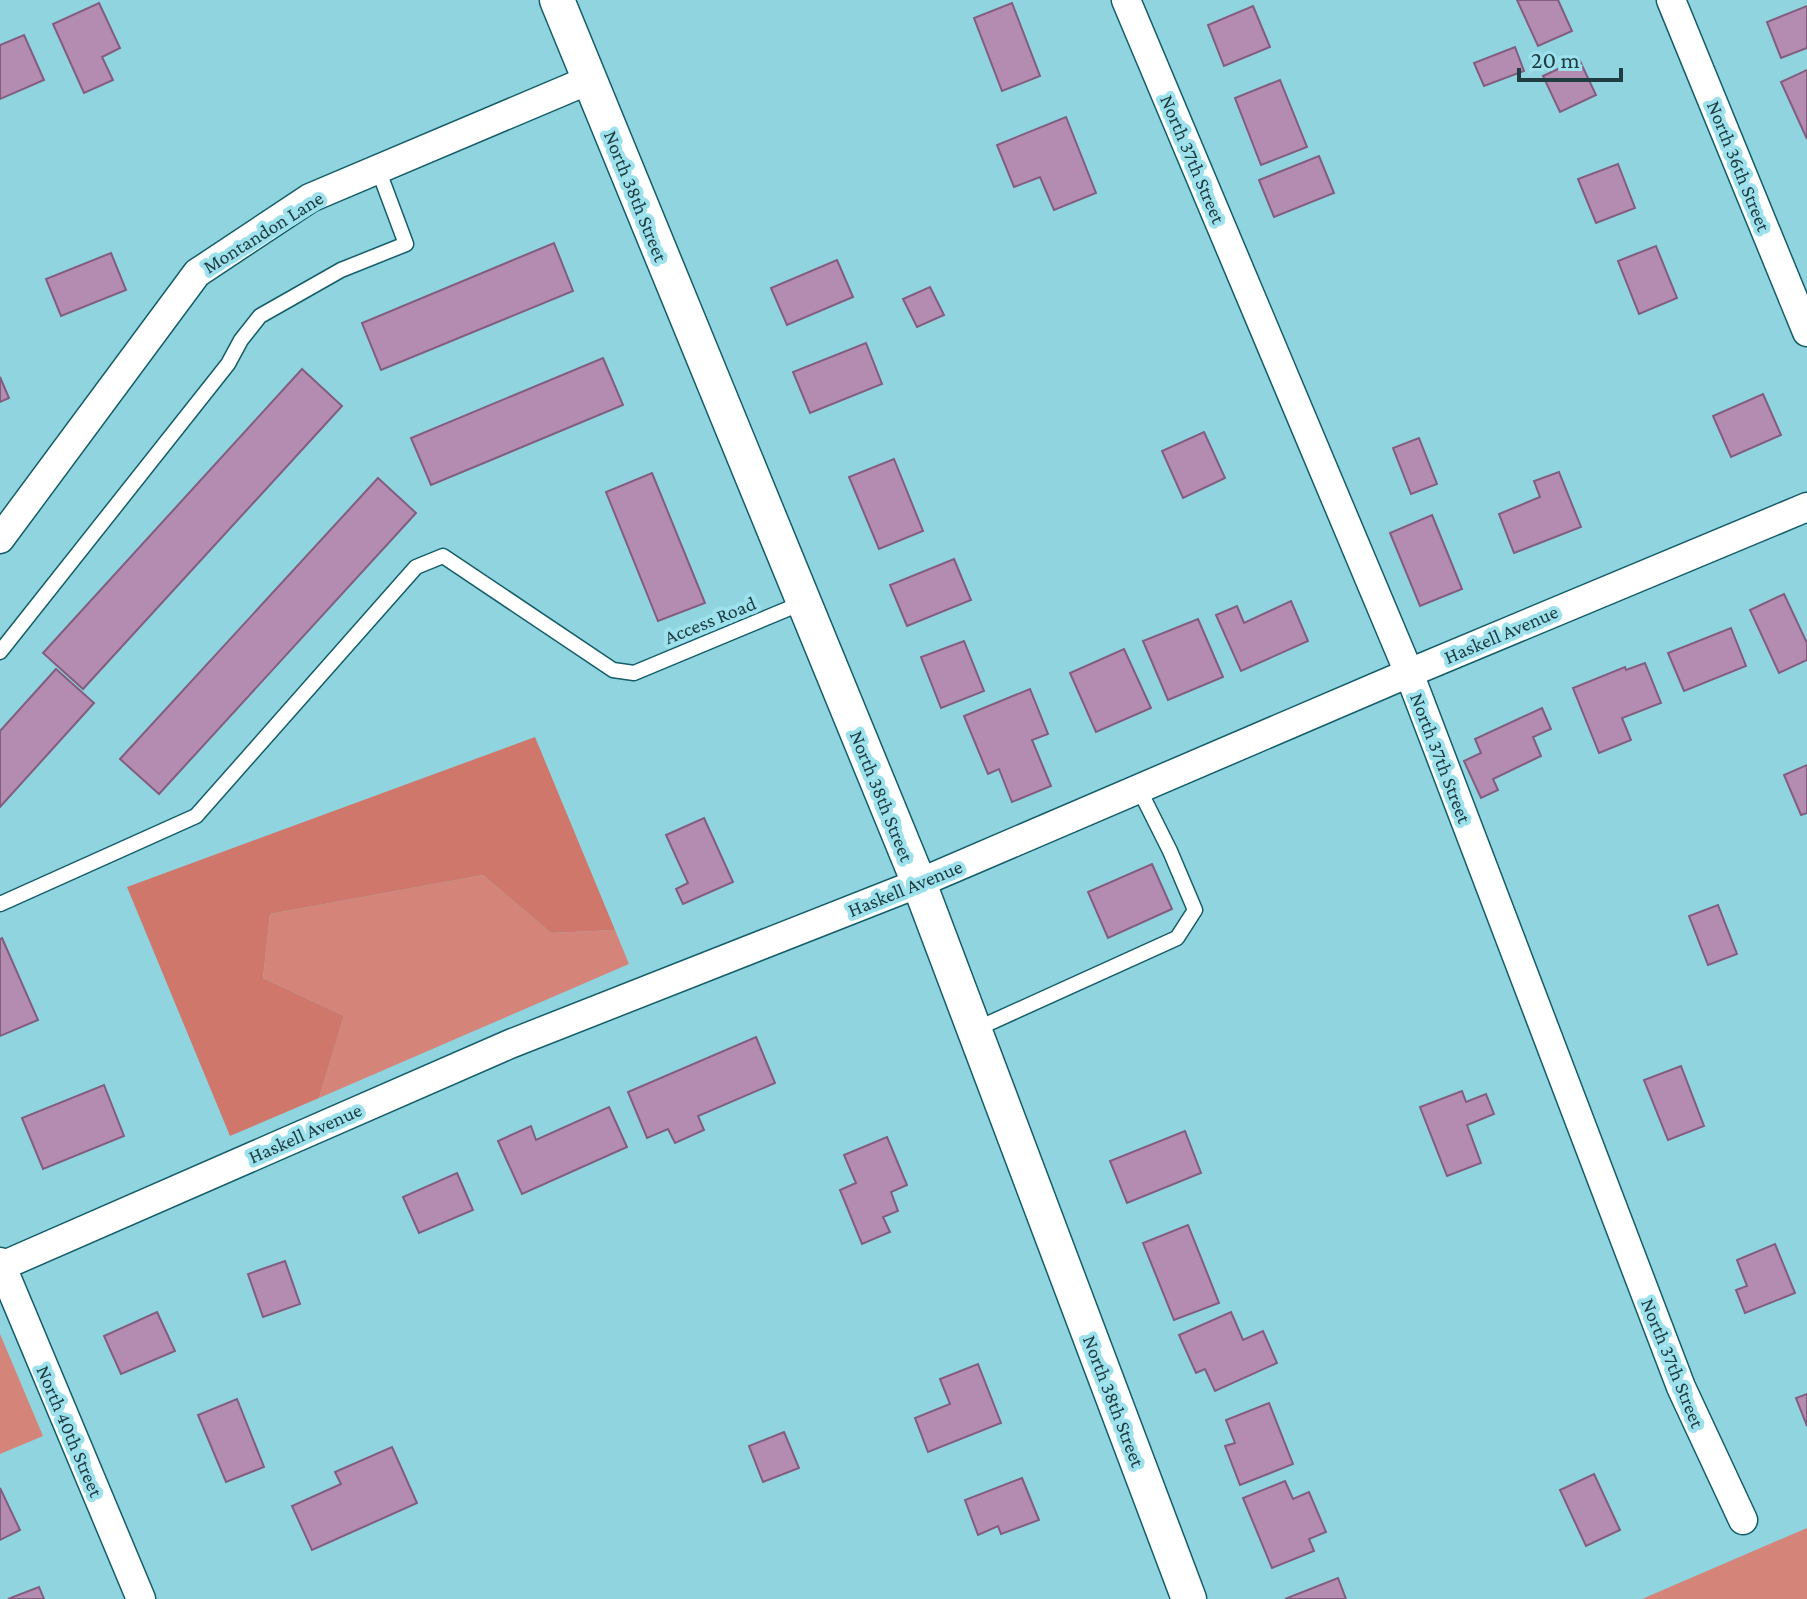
<svg xmlns="http://www.w3.org/2000/svg" width="1807" height="1599" font-family="'Crimson Pro',serif">
<rect width="100%" height="100%" fill="#90d4e0"/>
<!-- green -->
<g fill="#d48478">
<path d="M 483,875 L 551,933 L 615,930 L 629,964 L 319,1098 L 344,1016 L 263,978 L 270,914 Z"/>
<path d="M 0,1334 L 43,1436 L 0,1454 Z"/>
<path d="M 1807,1528 L 1807,1599 L 1642,1599 Z"/>
</g>
<!-- forest -->
<path fill="#cf776a" d="M 535,737 L 615,930 L 551,933 L 483,875 L 270,914 L 263,978 L 344,1016 L 319,1098 L 230,1136 L 127,887 Z"/>
<!-- building -->
<g fill="#b48cb1" stroke="#825d7f" stroke-width="2">
<path d="M 1517,0 L 1558,0 L 1572,31 L 1538,46 Z"/>
<path d="M 99,3 L 120,48 L 102,57 L 113,80 L 84,93 L 53,24 Z"/>
<path d="M 1012,3 L 1040,76 L 1002,91 L 974,18 Z"/>
<path d="M 1253,6 L 1270,47 L 1224,66 L 1208,25 Z"/>
<path d="M 1807,6 L 1807,48 L 1781,58 L 1767,22 Z"/>
<path d="M 24,35 L 44,80 L 0,99 L 0,45 Z"/>
<path d="M 1515,47 L 1524,71 L 1484,86 L 1474,63 Z"/>
<path d="M 1579,59 L 1596,95 L 1560,112 L 1543,76 Z"/>
<path d="M 1807,70 L 1807,139 L 1781,82 Z"/>
<path d="M 1280,80 L 1307,147 L 1261,165 L 1235,98 Z"/>
<path d="M 1066,117 L 1096,193 L 1054,210 L 1040,177 L 1014,187 L 997,145 Z"/>
<path d="M 1319,156 L 1334,193 L 1274,217 L 1259,180 Z"/>
<path d="M 1618,164 L 1635,208 L 1596,223 L 1578,179 Z"/>
<path d="M 554,243 L 573,291 L 381,370 L 362,323 Z"/>
<path d="M 1656,246 L 1677,298 L 1639,314 L 1618,261 Z"/>
<path d="M 111,253 L 126,290 L 61,316 L 46,279 Z"/>
<path d="M 837,260 L 853,297 L 787,325 L 771,288 Z"/>
<path d="M 930,287 L 944,315 L 917,327 L 903,299 Z"/>
<path d="M 866,343 L 882,384 L 810,413 L 793,372 Z"/>
<path d="M 603,358 L 623,405 L 431,485 L 411,438 Z"/>
<path d="M 302,369 L 342,406 L 83,689 L 43,653 Z"/>
<path d="M 0,377 L 9,398 L 0,402 Z"/>
<path d="M 1763,394 L 1781,435 L 1731,457 L 1713,416 Z"/>
<path d="M 1204,432 L 1225,478 L 1183,498 L 1162,451 Z"/>
<path d="M 1419,438 L 1437,484 L 1411,494 L 1393,448 Z"/>
<path d="M 894,459 L 923,531 L 879,549 L 849,477 Z"/>
<path d="M 1559,472 L 1581,527 L 1514,553 L 1499,514 L 1540,497 L 1534,481 Z"/>
<path d="M 652,473 L 705,603 L 658,621 L 606,492 Z"/>
<path d="M 378,478 L 416,513 L 159,794 L 120,759 Z"/>
<path d="M 1432,515 L 1462,589 L 1420,606 L 1390,533 Z"/>
<path d="M 954,559 L 971,600 L 907,626 L 890,585 Z"/>
<path d="M 1784,594 L 1807,643 L 1807,660 L 1779,673 L 1750,610 Z"/>
<path d="M 1291,601 L 1308,641 L 1241,671 L 1216,615 L 1237,606 L 1244,623 Z"/>
<path d="M 1198,619 L 1223,677 L 1168,700 L 1143,641 Z"/>
<path d="M 1731,628 L 1746,666 L 1684,691 L 1668,653 Z"/>
<path d="M 964,641 L 984,691 L 941,708 L 921,657 Z"/>
<path d="M 1124,649 L 1151,708 L 1096,732 L 1070,673 Z"/>
<path d="M 1645,663 L 1661,703 L 1622,718 L 1631,740 L 1599,753 L 1573,688 L 1625,667 L 1626,670 Z"/>
<path d="M 56,669 L 94,703 L 0,807 L 0,731 Z"/>
<path d="M 1030,689 L 1048,734 L 1032,740 L 1051,786 L 1012,802 L 999,769 L 988,774 L 964,716 Z"/>
<path d="M 1542,708 L 1551,729 L 1533,737 L 1541,756 L 1493,779 L 1498,790 L 1481,798 L 1464,761 L 1481,753 L 1475,739 Z"/>
<path d="M 1807,765 L 1807,813 L 1801,815 L 1784,775 Z"/>
<path d="M 704,818 L 733,882 L 683,904 L 676,889 L 688,883 L 666,835 Z"/>
<path d="M 1152,864 L 1172,909 L 1108,938 L 1088,892 Z"/>
<path d="M 1718,905 L 1737,954 L 1708,965 L 1689,916 Z"/>
<path d="M 2,938 L 38,1020 L 0,1036 L 0,939 Z"/>
<path d="M 756,1037 L 775,1083 L 698,1116 L 704,1130 L 675,1143 L 668,1129 L 647,1138 L 628,1092 Z"/>
<path d="M 1681,1066 L 1704,1126 L 1668,1140 L 1644,1080 Z"/>
<path d="M 104,1085 L 124,1136 L 43,1169 L 22,1118 Z"/>
<path d="M 1462,1091 L 1466,1102 L 1486,1094 L 1494,1114 L 1467,1125 L 1481,1163 L 1447,1176 L 1420,1107 Z"/>
<path d="M 609,1107 L 627,1147 L 522,1194 L 498,1141 L 531,1126 L 536,1140 Z"/>
<path d="M 1185,1131 L 1201,1173 L 1127,1203 L 1110,1161 Z"/>
<path d="M 887,1137 L 907,1185 L 891,1192 L 898,1211 L 883,1217 L 890,1232 L 862,1244 L 840,1190 L 856,1183 L 844,1155 Z"/>
<path d="M 457,1173 L 473,1210 L 419,1233 L 403,1197 Z"/>
<path d="M 1188,1225 L 1219,1303 L 1174,1320 L 1143,1243 Z"/>
<path d="M 1775,1244 L 1795,1293 L 1745,1313 L 1736,1290 L 1747,1286 L 1737,1260 Z"/>
<path d="M 285,1261 L 300,1304 L 263,1317 L 248,1274 Z"/>
<path d="M 157,1312 L 175,1351 L 121,1374 L 104,1336 Z"/>
<path d="M 1231,1312 L 1243,1340 L 1263,1331 L 1277,1363 L 1215,1391 L 1205,1369 L 1196,1373 L 1179,1335 Z"/>
<path d="M 978,1364 L 1001,1423 L 928,1452 L 915,1418 L 950,1404 L 940,1379 Z"/>
<path d="M 1807,1394 L 1807,1426 L 1796,1398 Z"/>
<path d="M 237,1399 L 264,1467 L 226,1482 L 198,1415 Z"/>
<path d="M 1269,1403 L 1293,1464 L 1240,1485 L 1225,1446 L 1235,1443 L 1226,1420 Z"/>
<path d="M 784,1432 L 799,1468 L 763,1482 L 749,1446 Z"/>
<path d="M 392,1447 L 417,1503 L 312,1550 L 292,1506 L 341,1484 L 335,1472 Z"/>
<path d="M 1594,1474 L 1620,1530 L 1586,1546 L 1560,1490 Z"/>
<path d="M 1022,1478 L 1039,1520 L 1001,1534 L 998,1526 L 978,1535 L 965,1500 Z"/>
<path d="M 1285,1481 L 1293,1499 L 1309,1492 L 1326,1532 L 1309,1539 L 1314,1551 L 1272,1568 L 1243,1498 Z"/>
<path d="M 0,1488 L 20,1530 L 0,1540 Z"/>
<path d="M 1338,1578 L 1346,1599 L 1285,1599 Z"/>
<path d="M 39,1587 L 44,1599 L 8,1599 Z"/>
</g>
<g fill="none" stroke-linecap="round" stroke-linejoin="round">
<!-- service casing -->
<g stroke="#135e68" stroke-width="17">
<g id="service">
<path d="M 0,652 L 228,364 L 241,340 L 260,316 L 341,270 L 406,244 L 378,169"/>
<path d="M 0,904 L 196,816 L 416,567 L 443,556 L 613,670 L 634,673 L 802,603"/>
<path d="M 974,1030 L 1177,938 L 1195,910 L 1170,851 L 1139,789"/>
</g>
</g>
<!-- minor casing -->
<g stroke="#135e68" stroke-width="31">
<g id="minor">
<path d="M 1126,0 L 1409,673 L 1681,1387 L 1743,1520"/>
<path d="M 1671,0 L 1807,332"/>
<path d="M 0,539 L 197,273 L 310,198 L 589,80"/>
<path d="M 0,1262 L 141,1599"/>
<path d="M 2,1266 L 510,1044 L 919,883 L 1409,673 L 1807,507"/>
</g>
</g>
<!-- tertiary casing -->
<g stroke="#135e68" stroke-width="37">
<path id="tertiary" d="M 557,0 L 919,883 L 1189,1599"/>
</g>
<!-- service -->
<use href="#service" stroke="#fff" stroke-width="14"/>
<!-- minor -->
<use href="#minor" stroke="#fff" stroke-width="28"/>
<!-- tertiary -->
<use href="#tertiary" stroke="#fff" stroke-width="34"/>
</g>
<g text-anchor="middle" dominant-baseline="central" stroke-width="8" stroke-linejoin="round" paint-order="stroke">
<!-- street labels -->
<g font-size="20" fill="#203d41" stroke="#9de1ed">
<text transform="translate(1193 159) rotate(67)">North 37th Street</text>
<text transform="translate(1739 166) rotate(68)">North 36th Street</text>
<text transform="translate(636 196) rotate(68)">North 38th Street</text>
<text transform="translate(263 232) rotate(-32)">Montandon Lane</text>
<text transform="translate(710 620) rotate(-22)">Access Road</text>
<text transform="translate(1501 634) rotate(-23)">Haskell Avenue</text>
<text transform="translate(1441 758) rotate(69)">North 37th Street</text>
<text transform="translate(882 796) rotate(68)">North 38th Street</text>
<text transform="translate(905 888) rotate(-22)">Haskell Avenue</text>
<text transform="translate(305 1133) rotate(-24)">Haskell Avenue</text>
<text transform="translate(1673 1363) rotate(68)">North 37th Street</text>
<text transform="translate(1114 1401) rotate(69)">North 38th Street</text>
<text transform="translate(70 1431) rotate(67)">North 40th Street</text>
</g>
</g>
<!-- scale -->
<path d="M1519 68v12h102v-12" fill="none" stroke="#203d41" stroke-width="4"/>
<text x="1531" y="68" font-size="24" fill="#203d41" stroke="#9de1ed" stroke-width="6" paint-order="stroke">20 m</text>
</svg>
